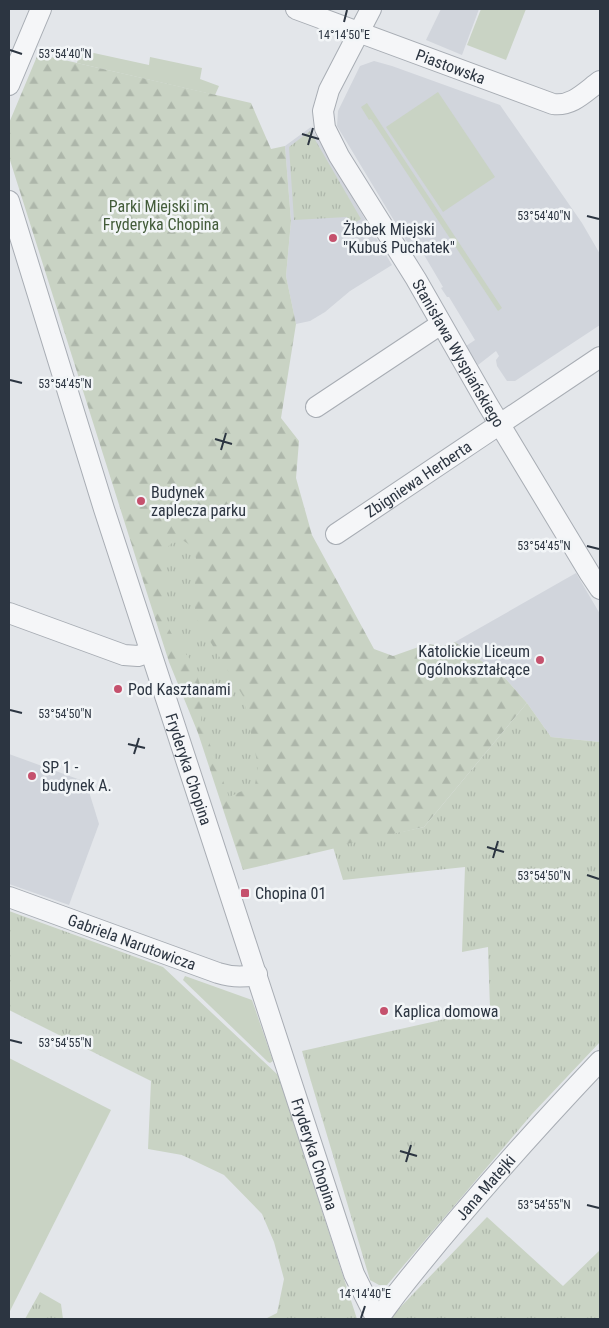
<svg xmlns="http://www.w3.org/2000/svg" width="609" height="1328" font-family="'Roboto Condensed',sans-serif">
<defs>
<pattern id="forest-firs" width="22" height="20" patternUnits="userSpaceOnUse" patternTransform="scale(1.25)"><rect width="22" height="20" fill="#c9d3c4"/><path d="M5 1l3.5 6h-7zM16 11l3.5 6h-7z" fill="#adb6aa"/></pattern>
<pattern id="park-tufts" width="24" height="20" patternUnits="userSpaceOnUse" patternTransform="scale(1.25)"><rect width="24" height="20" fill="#c9d3c4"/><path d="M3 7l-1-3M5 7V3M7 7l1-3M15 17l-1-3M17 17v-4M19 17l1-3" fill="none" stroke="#adb6aa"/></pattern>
</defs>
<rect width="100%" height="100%" fill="#e3e6ea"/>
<!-- built -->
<g fill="#d1d5dc">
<path d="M 441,9 L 479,9 L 462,55 L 426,40 Z"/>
<path d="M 374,61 L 392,66 L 500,105 L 582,223 L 600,254 L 600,325 L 515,381 L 507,381 L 497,366 L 496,360 L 499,356 L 496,351 L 478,365 L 466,346 L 475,340 L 449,297 L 447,297 L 441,288 L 443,287 L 417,243 L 410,247 L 337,126 L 338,111 L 360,66 Z"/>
<path d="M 311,127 L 392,265 L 350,291 L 325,312 L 310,321 L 296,324 L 286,276 L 291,221 L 285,146 Z"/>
<path d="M 576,573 L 600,614 L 600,742 L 551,737 L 527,703 L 505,678 L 455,642 Z"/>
<path d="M 9,754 L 86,782 L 99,824 L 69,905 L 9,884 Z"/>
</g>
<!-- grass -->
<g fill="#c9d3c4">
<path d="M 481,9 L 526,9 L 506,60 L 467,45 Z"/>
<path d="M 80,50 L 149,65 L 150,57 L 202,68 L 200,79 L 219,86 L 215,95 L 77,63 Z"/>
<path d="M 438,92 L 495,177 L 443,212 L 386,127 Z"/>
<path d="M 367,103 L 502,308 L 498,311 L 371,119 L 369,120 L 361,107 Z"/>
<path d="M 185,976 L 252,1000 L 273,1061 L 270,1063 L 268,1062 L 183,980 Z"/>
<path d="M 9,1058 L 111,1110 L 9,1313 Z"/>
</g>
<!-- forest -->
<path fill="url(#forest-firs)" d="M 38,54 L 251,103 L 271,149 L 285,146 L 291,221 L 286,276 L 296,324 L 281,418 L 299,441 L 296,478 L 312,535 L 374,649 L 393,656 L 427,644 L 443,646 L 455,642 L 505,678 L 527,703 L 424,827 L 243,870 L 198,733 L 169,662 L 146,590 L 9,157 L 9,123 Z"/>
<!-- park -->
<g fill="url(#park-tufts)">
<path d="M 310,131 L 361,219 L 351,225 L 347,217 L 294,220 L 289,147 Z"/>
<path d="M 184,541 L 194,548 L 196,559 L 194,600 L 196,618 L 243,696 L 258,766 L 255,785 L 229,797 L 201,720 L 204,697 L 193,663 L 175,640 L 165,621 L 164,603 L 166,579 L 162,561 L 163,551 L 172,543 Z"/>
<path d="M 527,703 L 551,737 L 600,742 L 600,1042 L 532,1114 L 387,1285 L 379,1285 L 370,1280 L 302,1051 L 490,1009 L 488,947 L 462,952 L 465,867 L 343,880 L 333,847 L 424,827 Z"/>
<path d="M 9,911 L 163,967 L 278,1075 L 357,1319 L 265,1319 L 277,1313 L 284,1279 L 274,1242 L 262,1214 L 224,1175 L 182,1155 L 148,1149 L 151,1081 L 9,1010 Z"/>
<path d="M 487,1217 L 563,1286 L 600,1250 L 600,1319 L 389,1319 Z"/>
<path d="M 40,1292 L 61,1304 L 63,1319 L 25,1319 Z"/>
</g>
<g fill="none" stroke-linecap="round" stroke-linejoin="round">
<!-- minor casing -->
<g stroke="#a8adb4" stroke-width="22">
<g id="minor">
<path id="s1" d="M 296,9 L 553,104 C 572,107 586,91 600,81"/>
<path id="s2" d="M 371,9 L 329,90 L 323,111 L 325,128 L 339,156 L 416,279 L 488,405 L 590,574 L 600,589"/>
<path d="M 9,85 L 41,9"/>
<path id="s3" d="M 9,201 L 104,509 L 354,1274 L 373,1312 L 379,1317"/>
<path d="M 316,407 L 441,324"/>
<path id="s4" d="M 336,534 L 600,357"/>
<path d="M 9,613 L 124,655 L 138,656 L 150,652"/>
<path id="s5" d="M 9,897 L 218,973 C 231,977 244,978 257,974"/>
<path id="s6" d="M 378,1319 C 385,1310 391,1301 398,1292 C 462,1211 530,1135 600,1061"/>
</g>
</g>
<!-- minor -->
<use href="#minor" stroke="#f5f6f8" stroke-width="20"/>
</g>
<!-- ticks -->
<path fill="none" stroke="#2c3541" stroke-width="2" d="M 344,22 L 347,10M 10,50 L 22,54M 302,134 L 319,139M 308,145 L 313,128M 587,216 L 599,219M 10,380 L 22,383M 215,439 L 232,444M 221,450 L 226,433M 587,546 L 599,549M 10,710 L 22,713M 128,744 L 145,748M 134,754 L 139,738M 487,847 L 504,852M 493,858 L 498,841M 587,875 L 599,879M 10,1040 L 22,1043M 400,1151 L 417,1156M 406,1162 L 411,1145M 587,1205 L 599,1208M 361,1318 L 365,1306"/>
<!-- markers -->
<g fill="#c5516d" stroke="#f2f5f7" stroke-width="2">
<circle cx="333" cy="238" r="5"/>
<circle cx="141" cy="501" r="5"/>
<circle cx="540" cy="660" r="5"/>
<circle cx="118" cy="689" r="5"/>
<circle cx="32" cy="776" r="5"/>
<rect x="240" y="888" width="10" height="10" rx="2.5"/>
<circle cx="384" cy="1011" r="5"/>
</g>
<g text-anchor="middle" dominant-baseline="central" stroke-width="5" stroke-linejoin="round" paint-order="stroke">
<!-- street labels -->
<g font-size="16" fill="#2c3541" stroke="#f2f5f7">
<text stroke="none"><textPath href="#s1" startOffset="165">Piastowska</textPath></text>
<text stroke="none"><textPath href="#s2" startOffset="392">Stanisława Wyspiańskiego</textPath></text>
<text stroke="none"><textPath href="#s4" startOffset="99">Zbigniewa Herberta</textPath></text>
<text stroke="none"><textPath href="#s3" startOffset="596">Fryderyka Chopina</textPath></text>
<text stroke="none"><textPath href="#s5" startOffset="131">Gabriela Narutowicza</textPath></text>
<text stroke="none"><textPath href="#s3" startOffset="1001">Fryderyka Chopina</textPath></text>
<text stroke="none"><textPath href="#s6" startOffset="170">Jana Matejki</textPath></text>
</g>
<!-- park labels -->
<g font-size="16" fill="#435c3a" stroke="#f2f5f7">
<text x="161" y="206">Parki Miejski im.<tspan x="161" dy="18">Fryderyka Chopina</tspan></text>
</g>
<!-- poi labels -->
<g font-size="16" fill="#2c3541" stroke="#f2f5f7" text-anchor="start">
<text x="343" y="229">Żłobek Miejski<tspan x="343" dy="18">"Kubuś Puchatek"</tspan></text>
<text x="151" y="492">Budynek<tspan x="151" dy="18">zaplecza parku</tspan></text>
<text x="530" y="651" text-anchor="end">Katolickie Liceum<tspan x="530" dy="18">Ogólnokształcące</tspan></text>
<text x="128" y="689">Pod Kasztanami</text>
<text x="42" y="767">SP 1 -<tspan x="42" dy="18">budynek A.</tspan></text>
<text x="255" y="893">Chopina 01</text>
<text x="394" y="1011">Kaplica domowa</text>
</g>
</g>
<g font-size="12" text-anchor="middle" fill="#2c3541" stroke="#f2f5f7" stroke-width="5" stroke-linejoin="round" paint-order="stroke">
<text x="344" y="39">14°14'50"E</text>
<text x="65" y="58">53°54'40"N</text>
<text x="544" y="220">53°54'40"N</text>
<text x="65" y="388">53°54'45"N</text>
<text x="544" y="550">53°54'45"N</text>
<text x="65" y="718">53°54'50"N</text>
<text x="544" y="880">53°54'50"N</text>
<text x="65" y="1047">53°54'55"N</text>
<text x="544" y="1209">53°54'55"N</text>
<text x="365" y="1298">14°14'40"E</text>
</g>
<!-- border -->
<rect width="609" height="1328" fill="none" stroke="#2c3541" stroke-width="20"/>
</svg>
